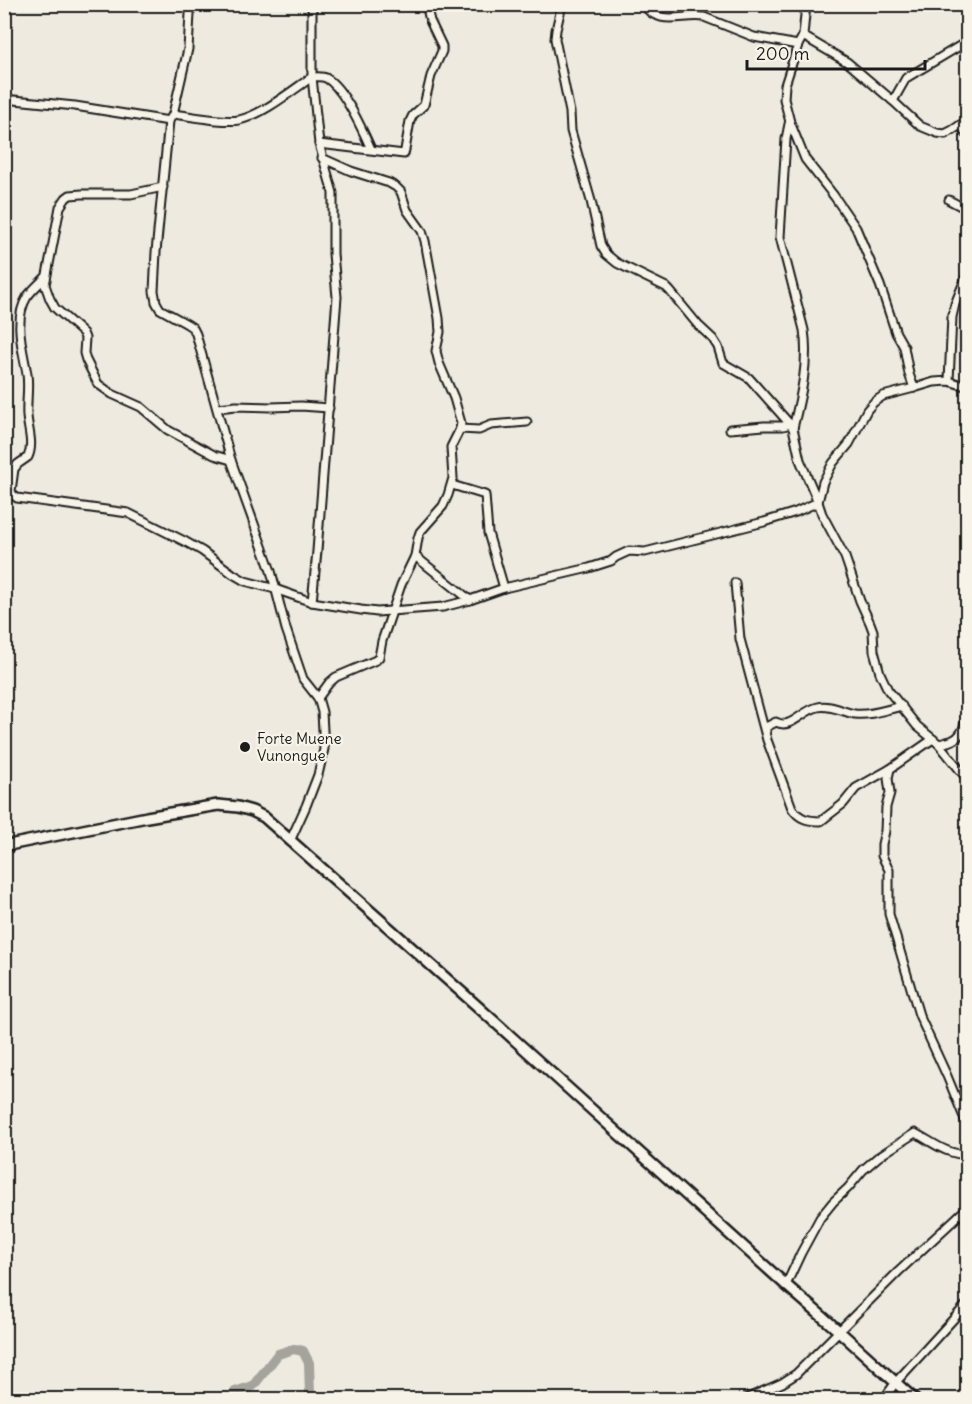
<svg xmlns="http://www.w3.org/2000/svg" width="972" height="1404" font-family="Delius,sans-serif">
<rect width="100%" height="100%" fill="#eeeae0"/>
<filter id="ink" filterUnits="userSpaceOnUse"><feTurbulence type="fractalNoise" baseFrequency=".0167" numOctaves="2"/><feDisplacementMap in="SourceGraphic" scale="12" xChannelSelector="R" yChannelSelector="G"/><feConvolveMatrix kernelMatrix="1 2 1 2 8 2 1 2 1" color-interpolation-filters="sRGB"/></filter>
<g filter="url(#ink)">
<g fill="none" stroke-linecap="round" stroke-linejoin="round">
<!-- river -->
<g stroke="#a6a39d" stroke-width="10">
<path d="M 4,1398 L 5,1400"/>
<path d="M 233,1400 L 235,1392 L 253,1386 L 278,1354 L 294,1349 L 303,1351 L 309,1363 L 310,1395 L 315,1400"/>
</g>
<!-- street casing -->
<g stroke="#1c1c1c" stroke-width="11">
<g id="street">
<path d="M 643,4 C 657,27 683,14 704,17 L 754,37 L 798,45"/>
<path d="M 806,4 L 803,36 L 798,45 L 785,85 L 784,99 L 790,122 L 805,159 L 834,196 L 856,228 L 880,285 L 896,333 L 904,347 L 909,374 L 914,388"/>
<path d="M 190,14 L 188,49 L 173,114 L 169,121 L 156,252 L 154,291 L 156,302 L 160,309 L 187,324 L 193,328 L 196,334 L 231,460 L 271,571 L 286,629 L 303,679 L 318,698 L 322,712 L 324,749 L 318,775 L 306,806 L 291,839"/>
<path d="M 803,36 L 847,62 L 893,101 L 920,126 L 937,133 L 945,134 L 951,131 L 968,120"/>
<path d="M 4,99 L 75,106 L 169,121"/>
<path d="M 893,101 L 906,78 L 968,41"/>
<path d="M 173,114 C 191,116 223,123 239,120 C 262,115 293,90 312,77 C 317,77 322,76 326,78 C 344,88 363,131 371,149"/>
<path d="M 789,124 L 786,139 L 780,237 L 804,330 C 809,363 801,396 793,428"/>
<path d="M 960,125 L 968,136"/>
<path d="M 319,144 L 404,154 L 405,150 L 410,121 L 413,115 L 424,105 L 431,76 L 442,51 L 442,46 L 430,21 L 426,4"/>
<path d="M 163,187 L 131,194 L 82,194 L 70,195 L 66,198 L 60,207 L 45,285 L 50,299 L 55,308 L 83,333 L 85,338 L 84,353 L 86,360 L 98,384 L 112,394 L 141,407 L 168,430 L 214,455 L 231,460"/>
<path d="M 949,200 L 968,210"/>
<path d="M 46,277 C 40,283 32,290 27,297 C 13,320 23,350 27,374 C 29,388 26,402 27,416 C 28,429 34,444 28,457 L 18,464 L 14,469 L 11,491 L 13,495 L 17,498 L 128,513 L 186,542 L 202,551 L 233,574 L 245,581 L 275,589 L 312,602 L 361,610 L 377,612 L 443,607 L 470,600 L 504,588 L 589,568 L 611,561 L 616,557 L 629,551 L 645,552 L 764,522 L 796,512 L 818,502 L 800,460 L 793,428 L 788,422 L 749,378 L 723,363 L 718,347 L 713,339 L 698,325 L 670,291 L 666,287 L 617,263 L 606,254 L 601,246 L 591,201 L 571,131 L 570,112 L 555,39 L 556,30 L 562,4"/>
<path d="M 949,381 L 952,317 L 955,304 L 968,272"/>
<path d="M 968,387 L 949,381 L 934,382 L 914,388 L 883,396 L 874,402 L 867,410 L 849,444 L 833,463 L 823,482 L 818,502 L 822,514 L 845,557 L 860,601 L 870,623 L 873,631 L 874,651 L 880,673 L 888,690 L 917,726 L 939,744 L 968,780"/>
<path d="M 218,408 L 236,406 L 271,407 L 301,406 L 329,408"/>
<path d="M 460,429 L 479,430 L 491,425 L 527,422"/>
<path d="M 730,429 L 764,426 L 783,426 L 787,425 L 788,422"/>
<path d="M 452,485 L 485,495 L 488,533 L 504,588"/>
<path d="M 415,556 L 470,600"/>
<path d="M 735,583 L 740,639 L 767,740 L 792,808 C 799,819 808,821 821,821 L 843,804 L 856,788 L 890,769 L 933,739"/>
<path d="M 312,602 L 317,551 L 337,297 L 333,254 L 333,193 L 319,144 L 312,77 L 312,4"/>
<path d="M 318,698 L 329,683 L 336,677 L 376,660 L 379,657 L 382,641 L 401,585 L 415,556 L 418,538 L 420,532 L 443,506 L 448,495 L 453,478 L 451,447 L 460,429 L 461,423 L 454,398 L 439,363 L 436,351 L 440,332 L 439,318 L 425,241 L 422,231 L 407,210 L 401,192 L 396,187 L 389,183 L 351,171 L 322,158"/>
<path d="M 766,731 L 766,727 L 776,722 C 791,730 801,711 818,707 C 830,704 843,712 855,714 C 870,716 887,709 902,706"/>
<path d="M 939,744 C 943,743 949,742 953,740 C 968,733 967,708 968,694"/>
<path d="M 890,769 L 888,778 L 890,793 L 886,807 L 885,831 L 882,844 L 882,856 L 889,870 L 889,914 L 919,1015 L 947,1076 L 968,1127"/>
<path d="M 786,1285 L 801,1253 L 820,1218 L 833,1202 L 848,1188 L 863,1170 L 878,1157 L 915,1133 C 934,1143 945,1154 968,1155"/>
<path d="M 743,1400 L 782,1383 L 796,1374 L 898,1272 L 968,1207"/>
<path d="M 883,1400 L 896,1382 L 968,1303"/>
<path d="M 966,1400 L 968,1397"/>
</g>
</g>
<!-- secondary casing -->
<g stroke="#1c1c1c" stroke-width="14">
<path id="secondary" d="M 4,846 L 147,817 L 218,805 L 238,807 L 252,811 L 264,817 L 476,1005 L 786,1285 L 840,1332 L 915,1400"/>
</g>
<!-- street -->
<use href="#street" stroke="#f7f3e8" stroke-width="7"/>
<!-- secondary -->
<use href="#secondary" stroke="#f7f3e8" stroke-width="9"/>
</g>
</g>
<!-- markers -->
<circle fill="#1c1c1c" stroke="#f7f3e8" stroke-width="2" cx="245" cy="747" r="6"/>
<g text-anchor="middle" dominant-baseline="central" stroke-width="4.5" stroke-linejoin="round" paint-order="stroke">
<!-- poi labels -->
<g font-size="15" fill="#1c1c1c" stroke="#f7f3e8" text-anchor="start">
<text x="257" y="738">Forte Muene<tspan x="257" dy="17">Vunongue</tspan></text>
</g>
</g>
<!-- margin -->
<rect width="972" height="1404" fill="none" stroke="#f7f3e8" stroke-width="24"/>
<rect x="12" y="12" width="948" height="1380" fill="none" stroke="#1c1c1c" stroke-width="2" filter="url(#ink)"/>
<!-- scale -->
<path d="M747 60v9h178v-9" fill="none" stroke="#1c1c1c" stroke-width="3"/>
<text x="756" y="60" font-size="18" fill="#1c1c1c" stroke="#f7f3e8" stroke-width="4.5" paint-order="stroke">200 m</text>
</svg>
